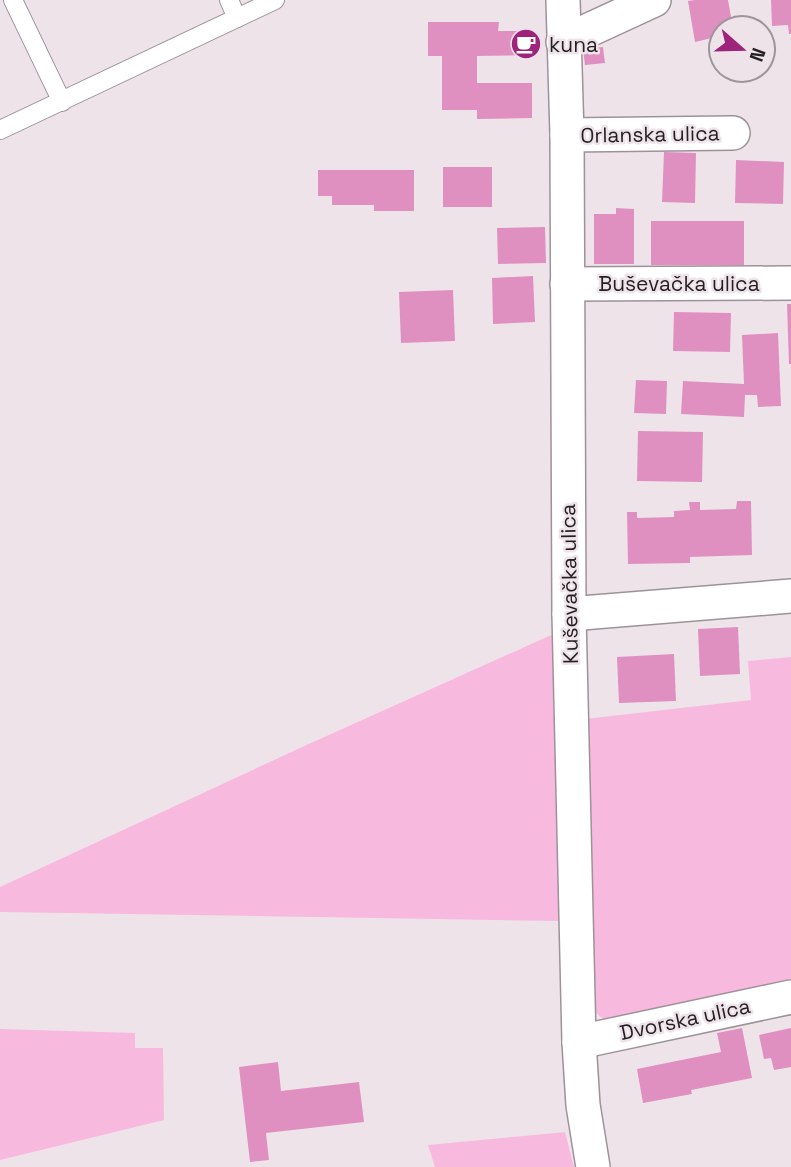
<svg xmlns="http://www.w3.org/2000/svg" width="791" height="1167" font-family="'Space Grotesk',sans-serif">
<rect width="100%" height="100%" fill="#efe3ea"/>
<!-- green -->
<g fill="#f8b9de">
<path d="M 558,632 L 559,921 L 0,912 L 0,887 L 300,748 Z"/>
<path d="M 791,657 L 791,987 L 607,1022 L 595,1012 L 589,999 L 585,719 L 751,700 L 748,661 Z"/>
<path d="M 0,1029 L 135,1033 L 135,1048 L 163,1048 L 164,1120 L 0,1160 Z"/>
<path d="M 565,1132 L 574,1167 L 435,1167 L 428,1145 Z"/>
</g>
<!-- building -->
<g fill="#df90c1">
<path d="M 695,0 L 728,0 L 733,28 L 721,28 L 721,53 L 715,54 L 712,38 L 695,42 L 688,1 Z"/>
<path d="M 771,0 L 791,0 L 791,34 L 789,34 L 788,25 L 772,26 Z"/>
<path d="M 428,22 L 499,22 L 498,31 L 530,31 L 531,55 L 477,56 L 477,83 L 532,83 L 532,118 L 477,119 L 477,110 L 442,110 L 442,56 L 428,56 Z"/>
<path d="M 603,47 L 605,63 L 585,65 L 583,49 Z"/>
<path d="M 664,152 L 696,153 L 695,203 L 662,202 Z"/>
<path d="M 736,160 L 784,162 L 783,204 L 735,203 Z"/>
<rect x="443" y="167" width="49" height="40"/>
<path d="M 318,170 L 414,170 L 414,211 L 374,211 L 374,205 L 332,205 L 332,196 L 318,196 Z"/>
<path d="M 616,208 L 634,209 L 634,264 L 594,264 L 594,214 L 616,214 Z"/>
<rect x="651" y="221" width="93" height="44"/>
<path d="M 545,227 L 546,263 L 498,264 L 497,228 Z"/>
<path d="M 533,276 L 535,322 L 493,324 L 492,278 Z"/>
<path d="M 453,290 L 455,341 L 401,343 L 399,292 Z"/>
<path d="M 787,304 L 791,304 L 791,364 L 789,364 Z"/>
<path d="M 674,312 L 731,313 L 730,352 L 673,351 Z"/>
<path d="M 778,333 L 781,406 L 758,407 L 757,395 L 745,395 L 744,417 L 681,414 L 683,381 L 744,384 L 742,335 Z"/>
<path d="M 636,380 L 667,381 L 666,414 L 634,413 Z"/>
<path d="M 638,431 L 703,432 L 702,482 L 637,481 Z"/>
<path d="M 737,501 L 751,501 L 752,555 L 690,557 L 690,563 L 628,564 L 627,512 L 637,512 L 637,518 L 674,517 L 674,511 L 690,510 L 689,502 L 700,502 L 700,510 L 736,509 Z"/>
<path d="M 738,627 L 740,674 L 700,676 L 698,629 Z"/>
<path d="M 674,654 L 676,701 L 619,703 L 617,657 Z"/>
<path d="M 742,1028 L 752,1078 L 691,1090 L 692,1094 L 643,1103 L 637,1069 L 721,1052 L 717,1033 Z"/>
<path d="M 791,1028 L 791,1067 L 774,1070 L 771,1058 L 764,1059 L 759,1035 Z"/>
<path d="M 278,1062 L 281,1091 L 359,1082 L 364,1122 L 266,1133 L 269,1160 L 250,1162 L 239,1067 Z"/>
</g>
<g fill="none" stroke-linecap="round" stroke-linejoin="round">
<!-- lane casing -->
<g stroke="#9d9298" stroke-width="20">
<g id="lane">
<path d="M 13,0 L 62,102"/>
<path d="M 229,0 L 237,18"/>
<path d="M 0,130 L 275,0"/>
</g>
</g>
<!-- street casing -->
<g stroke="#9d9298" stroke-width="36">
<g id="street">
<path d="M 563,0 L 567,135 L 569,614 L 579,1042 L 583,1105 L 593,1167"/>
<path d="M 563,42 L 654,0"/>
<path d="M 567,135 L 733,133"/>
<path d="M 567,284 L 791,283"/>
<path d="M 569,614 L 791,596"/>
<path d="M 579,1042 L 791,997"/>
</g>
</g>
<!-- lane -->
<use href="#lane" stroke="#fff" stroke-width="18"/>
<!-- street -->
<use href="#street" stroke="#fff" stroke-width="33"/>
</g>
<!-- icons -->
<defs>
<g id="cafe-disc" transform="scale(1.575)"><circle r="9.5" fill="#9e237a" stroke="#efe3ea"/><path d="M-5.5-4.5H6V0H3Q3 3.5 0 3.5H-2.5Q-5.5 3.5-5.5 0ZM3-3.2v2h1.7v-2ZM-6 4.5H4V6H-6Z" fill="#fff"/></g>
</defs>
<g fill-rule="evenodd">
<use href="#cafe-disc" x="526" y="44"/>
</g>
<g text-anchor="middle" dominant-baseline="central" stroke-width="5" stroke-linejoin="round" paint-order="stroke">
<!-- poi labels -->
<g font-size="21" fill="#231f21" stroke="#efe3ea" text-anchor="start">
<text x="549" y="44">kuna</text>
</g>
<!-- street labels -->
<g font-size="21" fill="#231f21" stroke="#efe3ea">
<text transform="translate(650 134) rotate(-1)">Orlanska ulica</text>
<text x="679" y="283">Buševačka ulica</text>
<text transform="translate(569 584) rotate(-91)">Kuševačka ulica</text>
<text transform="translate(685 1019) rotate(-12)">Dvorska ulica</text>
</g>
</g>
<!-- north arrow -->
<g transform="translate(742 49) rotate(110)"><circle r="33" fill="#efe3ea" stroke="#9d959a" stroke-width="2"/>
<path d="M0-5L12 26L0 18L-12 26Z" fill="#9e237a"/>
<text y="-10" font-size="19" font-weight="bold" text-anchor="middle" fill="#231f21">N</text>
</g>
</svg>
